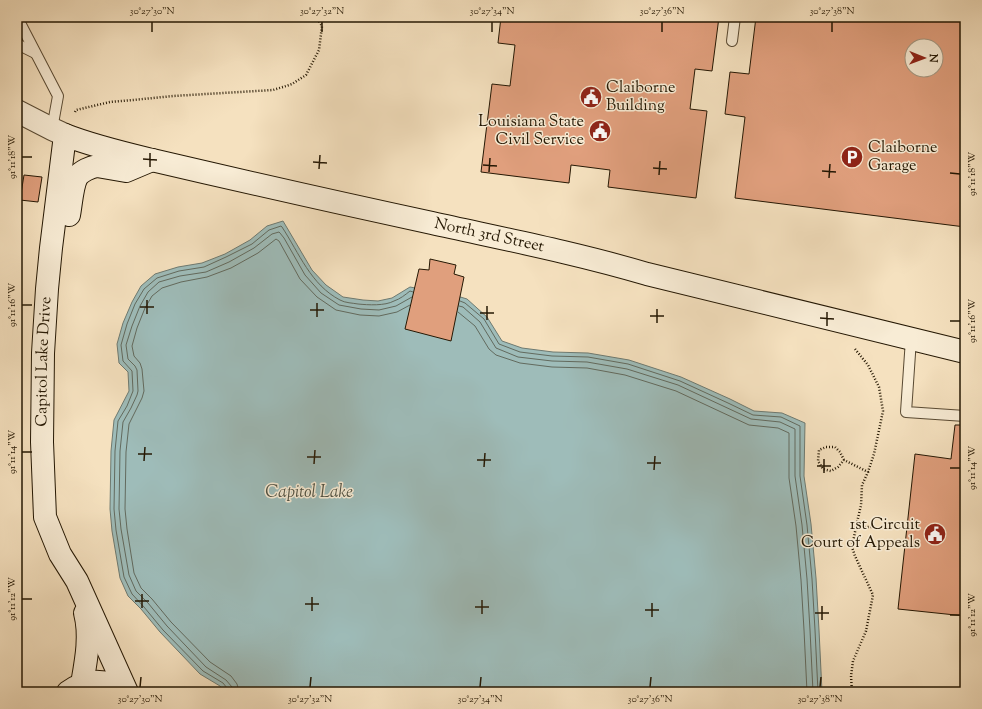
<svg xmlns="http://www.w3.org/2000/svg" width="982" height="709" font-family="'Sorts Mill Goudy',serif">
<rect width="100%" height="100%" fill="#f5e1bf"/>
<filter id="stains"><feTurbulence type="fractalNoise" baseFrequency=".005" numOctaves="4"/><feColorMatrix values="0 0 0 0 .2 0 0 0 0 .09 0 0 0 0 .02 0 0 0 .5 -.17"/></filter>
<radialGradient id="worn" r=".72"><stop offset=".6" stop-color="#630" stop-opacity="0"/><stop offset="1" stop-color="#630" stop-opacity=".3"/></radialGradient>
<!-- water -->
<path fill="#9ebcb9" stroke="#6e7a71" d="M 283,221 L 312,270 L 326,285 L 343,297 L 363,300 L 378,301 L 392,298 L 410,287 L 457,296 L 467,299 L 487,317 L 502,341 L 522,348 L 553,352 L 588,353 L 629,360 L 681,377 L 730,399 L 754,411 L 782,413 L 805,423 L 804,476 L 811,524 L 816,578 L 819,630 L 822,692 L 225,692 L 220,686 L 200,674 L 160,632 L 141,609 L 128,596 L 120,578 L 112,531 L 110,509 L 111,451 L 114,420 L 129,391 L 128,372 L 119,363 L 117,344 L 123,323 L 132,302 L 141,286 L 155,274 L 178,267 L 202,263 L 225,254 L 250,240 L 267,226 Z"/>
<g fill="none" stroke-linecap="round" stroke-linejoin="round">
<!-- shore -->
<g stroke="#626a5e" stroke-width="1">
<path d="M 460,301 L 465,303 L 484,319 L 499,344 L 520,352 L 552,356 L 588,357 L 628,364 L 680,381 L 728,403 L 753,415 L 781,417 L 800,426 L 800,476 L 807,525 L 812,579 L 815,630 L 818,692"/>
<path d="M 459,306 L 463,307 L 480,322 L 496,348 L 518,357 L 552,361 L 587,362 L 627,369 L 678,385 L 751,419 L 780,422 L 795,429 L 795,476 L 802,525 L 807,579 L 810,630 L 813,692"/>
<path d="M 458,312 L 475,326 L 489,349 L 496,355 L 520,363 L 552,367 L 587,368 L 625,375 L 676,391 L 749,425 L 778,428 L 789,433 L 789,478 L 796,526 L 801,580 L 804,630 L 807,692"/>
<path d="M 228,692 L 227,688 L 223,683 L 203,671 L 163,630 L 144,607 L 132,594 L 124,577 L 116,530 L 114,509 L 115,451 L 118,421 L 127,406 L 133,391 L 132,371 L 123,361 L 121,345 L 127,324 L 135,304 L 144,289 L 157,278 L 179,271 L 204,267 L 226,257 L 252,244 L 269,230 L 281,226 L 282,227 C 299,253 311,285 340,300 C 345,303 353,303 358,304 C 368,305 385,306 394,301 C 400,299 405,295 410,291 L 413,292"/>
<path d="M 233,692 L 232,687 L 226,680 L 206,667 L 167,626 L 148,603 L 136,591 L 129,575 L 121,529 L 119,509 L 120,451 L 123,422 L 131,408 L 137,395 L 138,391 L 137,370 L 135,366 L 128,359 L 126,345 L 132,326 L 140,306 L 148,292 L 159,282 L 180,276 L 206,272 L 229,262 L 254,248 L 272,234 L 279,232 L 280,233 L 284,238 L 305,275 L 321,293 L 339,305 L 361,309 L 379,310 L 396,306 L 412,297"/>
<path d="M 239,692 L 237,684 L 231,676 L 210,662 L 171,622 L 152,599 L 141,588 L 134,573 L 127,529 L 125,509 L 126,452 L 129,424 L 142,398 L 144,391 L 142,369 L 140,363 L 134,356 L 132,346 L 137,328 L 145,308 L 152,296 L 162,288 L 181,282 L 207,277 L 231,268 L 258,253 L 276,239 L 279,241 L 300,279 L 317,297 L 336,310 L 360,315 L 379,316 L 397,312 L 410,305"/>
</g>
</g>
<!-- building -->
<g fill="#e09f7d" stroke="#251804" fill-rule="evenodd">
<path d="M 501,17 L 719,17 L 712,71 L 695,69 L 690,109 L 707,111 L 696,198 L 608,187 L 610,170 L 571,165 L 569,183 L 481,172 L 492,84 L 510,86 L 515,45 L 498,43 Z"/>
<path d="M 756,17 L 943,17 L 965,20 L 965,227 L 735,198 L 745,117 L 725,114 L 730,72 L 749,74 ZM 912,46 L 936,46 L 936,70 L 912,70 Z"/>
<path d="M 24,175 L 42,177 L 38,202 L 20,200 Z"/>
<path d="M 430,259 L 456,265 L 454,274 L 464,277 L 451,341 L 405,329 L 419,269 L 429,270 Z"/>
<path d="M 955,425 L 965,425 L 965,616 L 898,609 L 915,454 L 951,459 Z"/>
</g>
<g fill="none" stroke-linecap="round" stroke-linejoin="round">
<!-- service casing -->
<g stroke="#594a33" stroke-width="12">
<g id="service">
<path d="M 17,17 L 58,96 L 52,129"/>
<path d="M 732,41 L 735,17"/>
<path d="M 17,44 L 35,53"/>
<path d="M 911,339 L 906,412 L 965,416"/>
</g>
</g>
<!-- tertiary casing -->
<g stroke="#594a33" stroke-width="24">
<path id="tertiary" d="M 17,111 L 52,129 L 65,135"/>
</g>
<!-- secondary casing -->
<g stroke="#251804" stroke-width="24">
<g id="secondary">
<path d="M 69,215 C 71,205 72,186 77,177 C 81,171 91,167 97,166 L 126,171 L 152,160"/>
<path d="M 82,684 C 86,661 91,636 85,613"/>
<path d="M 68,692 C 85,679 107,678 124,692"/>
<path id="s1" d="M 127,692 L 77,581 L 60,554 L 45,517 L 42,442 L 43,353 L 47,289 L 51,248 L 65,135 C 93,146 123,153 152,160 C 246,182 339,203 432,223 C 504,239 576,253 647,274 L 965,352"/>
</g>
</g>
<!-- path -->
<g stroke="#251804" stroke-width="2.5" stroke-dasharray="1 2" stroke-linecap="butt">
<path d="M 75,112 L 76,110 L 110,102 L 133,100 L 173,96 L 273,90 L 283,87 L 292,84 L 306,75 L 319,50 L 322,26 L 316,17"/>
<path d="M 855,349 L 868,365 L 879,387 L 883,411 L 874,454 L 868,472"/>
<path d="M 844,460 L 840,452 L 835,447 L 826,447 L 819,450 L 818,461 L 823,469 L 831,471 L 838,467 L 844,460 L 868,472 L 862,485 L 861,505 L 856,527 L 875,527"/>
<path d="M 852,692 L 851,676 L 853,661 L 866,631 L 873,595 L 855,556 L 852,547 L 856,527"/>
</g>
<!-- service -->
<use href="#service" stroke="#f8ecd5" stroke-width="10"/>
<!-- tertiary -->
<use href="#tertiary" stroke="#f8ecd5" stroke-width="22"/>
<!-- secondary -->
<use href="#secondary" stroke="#f8ecd5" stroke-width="22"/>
</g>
<!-- ticks -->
<path fill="none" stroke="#251804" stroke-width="1.5" d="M 152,32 L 152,22M 322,32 L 322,22M 492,32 L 492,22M 662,32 L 662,22M 832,32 L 832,22M 22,157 L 32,157M 143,159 L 157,160M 313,162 L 327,163M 483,165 L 497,166M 150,167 L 150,153M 653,168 L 667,169M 319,169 L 320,155M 822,171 L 836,172M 489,172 L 490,158M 950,173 L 960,174M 659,175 L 660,161M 829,178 L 830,164M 22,305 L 32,305M 140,307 L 154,307M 310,310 L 324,310M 480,313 L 494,313M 147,314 L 147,300M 650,316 L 664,316M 317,317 L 317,303M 820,318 L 834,319M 487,320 L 487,306M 950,321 L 960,321M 657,323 L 657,309M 827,326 L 827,312M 22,452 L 32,452M 138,454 L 152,454M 307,457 L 321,457M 477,460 L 491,460M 144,461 L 145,447M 647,463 L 661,463M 314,464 L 315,450M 817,466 L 831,466M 484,467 L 485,453M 950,468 L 960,468M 654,470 L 655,456M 824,473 L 824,459M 22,599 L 32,599M 135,601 L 149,601M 305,604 L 319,604M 475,607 L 489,607M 142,608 L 142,594M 645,610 L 659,610M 312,611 L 312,597M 815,613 L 829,613M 482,614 L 482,600M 950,615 L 960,615M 652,617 L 652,603M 822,620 L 822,606M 140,687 L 141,677M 310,687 L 311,677M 480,687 L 481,677M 650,687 L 651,677M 820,687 L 821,677"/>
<!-- icons -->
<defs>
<g id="civic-disc" transform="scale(1.15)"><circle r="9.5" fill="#8f2418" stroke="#f8ecd5"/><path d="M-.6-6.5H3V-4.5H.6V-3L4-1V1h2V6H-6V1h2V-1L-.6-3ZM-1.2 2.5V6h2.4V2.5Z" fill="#fff"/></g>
<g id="parking-disc" transform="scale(1.15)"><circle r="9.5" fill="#8f2418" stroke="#f8ecd5"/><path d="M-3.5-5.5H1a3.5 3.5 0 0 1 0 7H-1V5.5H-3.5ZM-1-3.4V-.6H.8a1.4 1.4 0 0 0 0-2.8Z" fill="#fff"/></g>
</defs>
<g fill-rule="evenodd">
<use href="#civic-disc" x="591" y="97"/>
<use href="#civic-disc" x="600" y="131"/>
<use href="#parking-disc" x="852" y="157"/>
<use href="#civic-disc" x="935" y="534"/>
</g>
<g text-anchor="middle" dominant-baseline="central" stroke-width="3" stroke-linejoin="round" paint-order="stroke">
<!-- poi labels -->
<g font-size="16" fill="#251804" stroke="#f8ecd5" text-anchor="start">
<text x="606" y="88">Claiborne<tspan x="606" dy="18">Building</tspan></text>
<text x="584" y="122" text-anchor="end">Louisiana State<tspan x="584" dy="18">Civil Service</tspan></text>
<text x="868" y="148">Claiborne<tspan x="868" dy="18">Garage</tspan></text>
<text x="920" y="525" text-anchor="end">1st Circuit<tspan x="920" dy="18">Court of Appeals</tspan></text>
</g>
<!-- street labels -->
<g font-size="16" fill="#251804" stroke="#f8ecd5">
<text stroke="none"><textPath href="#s1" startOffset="1013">North 3rd Street</textPath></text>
<text stroke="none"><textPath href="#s1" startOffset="349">Capitol Lake Drive</textPath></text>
</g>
<!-- water labels -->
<g font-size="17" font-style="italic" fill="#4f5143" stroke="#f8ecd5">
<text x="309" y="493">Capitol Lake</text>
</g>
</g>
<!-- margin -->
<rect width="982" height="709" fill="none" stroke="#f5e1bf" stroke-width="44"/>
<!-- north arrow -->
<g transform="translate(924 58) rotate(91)"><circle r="19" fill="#f8ecd5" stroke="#a49781"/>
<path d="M0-3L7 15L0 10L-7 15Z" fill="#8f2418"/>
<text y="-6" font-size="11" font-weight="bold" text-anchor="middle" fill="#251804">N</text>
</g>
<rect x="22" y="22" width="938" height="665" fill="none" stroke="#251804" stroke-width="1.5"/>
<g font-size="10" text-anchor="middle" fill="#251804">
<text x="152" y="14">30°27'30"N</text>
<text x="322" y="14">30°27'32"N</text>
<text x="492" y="14">30°27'34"N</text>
<text x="662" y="14">30°27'36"N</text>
<text x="832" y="14">30°27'38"N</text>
<text transform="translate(11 157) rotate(-90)" y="4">91°11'18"W</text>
<text transform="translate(971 174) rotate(-90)" y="4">91°11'18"W</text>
<text transform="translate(11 305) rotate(-90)" y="4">91°11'16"W</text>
<text transform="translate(971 321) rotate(-90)" y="4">91°11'16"W</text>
<text transform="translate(11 452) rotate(-90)" y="4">91°11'14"W</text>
<text transform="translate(971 468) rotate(-90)" y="4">91°11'14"W</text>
<text transform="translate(11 599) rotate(-90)" y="4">91°11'12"W</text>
<text transform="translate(971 615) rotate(-90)" y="4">91°11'12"W</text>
<text x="140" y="702">30°27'30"N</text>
<text x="310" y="702">30°27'32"N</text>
<text x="480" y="702">30°27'34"N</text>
<text x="650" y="702">30°27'36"N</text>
<text x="820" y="702">30°27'38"N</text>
</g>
<rect width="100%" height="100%" filter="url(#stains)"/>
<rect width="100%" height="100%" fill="url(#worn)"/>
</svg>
